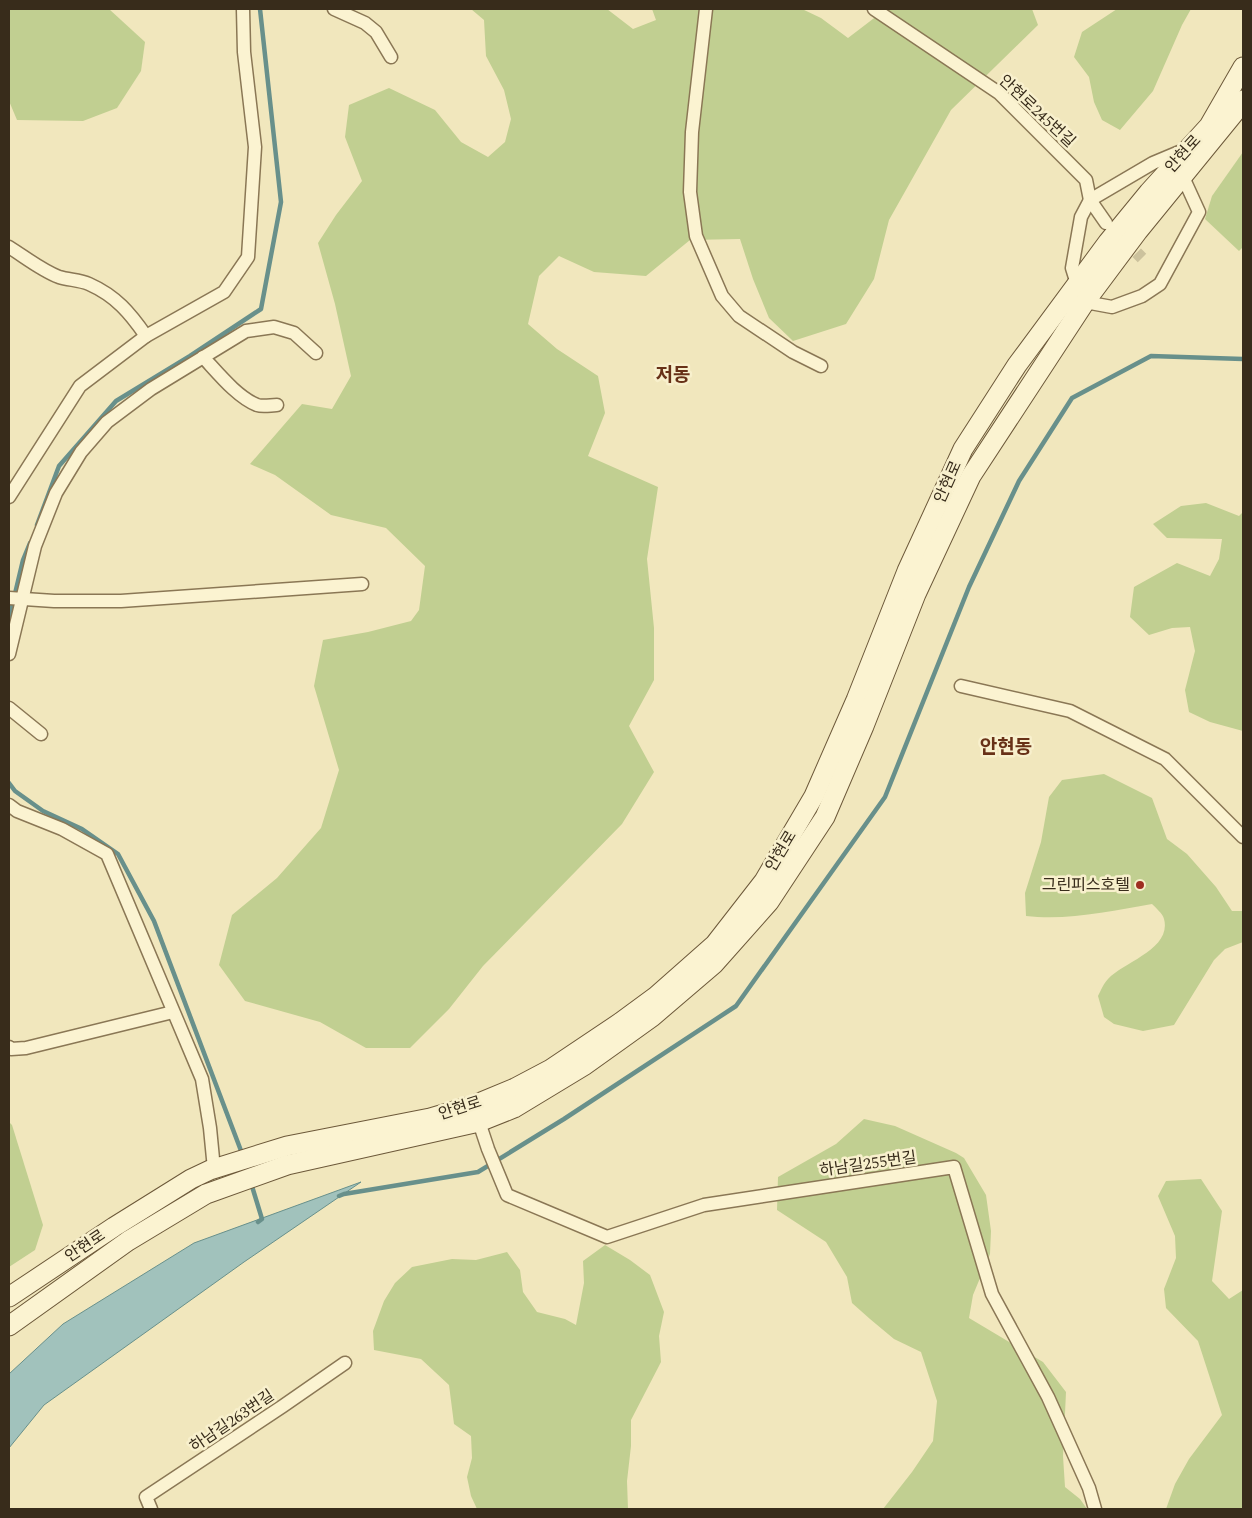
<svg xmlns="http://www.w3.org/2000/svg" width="1252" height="1518" font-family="Spectral,'Noto Sans KR',serif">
<rect width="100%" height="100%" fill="#f1e7bd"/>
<!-- green -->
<g fill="#c1cf91">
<path d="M 9,9 L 109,9 L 145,42 L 141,71 L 117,108 L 83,121 L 17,120 L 9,101 Z"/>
<path d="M 471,9 L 607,9 L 633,29 L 656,20 L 652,9 L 802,9 L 821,18 L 848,38 L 886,9 L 1032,9 L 1038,25 L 951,110 L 889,220 L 874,279 L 846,324 L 793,341 L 769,318 L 753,279 L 740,239 L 690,240 L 646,276 L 594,272 L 559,256 L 539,276 L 528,324 L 557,349 L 598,376 L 605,413 L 588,456 L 658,487 L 647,559 L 654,628 L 654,680 L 629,726 L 654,772 L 622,824 L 483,966 L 449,1009 L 410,1048 L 366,1048 L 320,1022 L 245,1001 L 219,965 L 232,915 L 277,878 L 321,828 L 339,770 L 314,686 L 323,640 L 368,632 L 411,621 L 419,610 L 425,566 L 386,528 L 331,515 L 275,475 L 250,464 L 302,404 L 332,409 L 351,376 L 335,304 L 318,243 L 336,215 L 362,181 L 345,137 L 349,105 L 389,88 L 435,110 L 461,142 L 488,157 L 505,142 L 511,119 L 504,90 L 486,56 L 484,20 Z"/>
<path d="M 1117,9 L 1191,9 L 1182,25 L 1153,91 L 1120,130 L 1102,120 L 1094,102 L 1089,77 L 1074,57 L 1082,32 Z"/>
<path d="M 1243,152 L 1243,247 L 1239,251 L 1205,219 L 1212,196 Z"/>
<path d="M 1206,503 L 1239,516 L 1243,512 L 1243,731 L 1210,722 L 1189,712 L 1185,690 L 1195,651 L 1190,627 L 1172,628 L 1149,635 L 1130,617 L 1134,587 L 1177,563 L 1210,576 L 1219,559 L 1222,539 L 1167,538 L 1153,524 L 1181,506 Z"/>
<path d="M 1104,774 L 1152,798 L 1167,839 L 1187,854 L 1216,887 L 1232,911 L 1243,911 L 1243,942 L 1225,949 L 1214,960 L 1174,1025 L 1143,1031 L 1114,1024 L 1104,1017 L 1098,996 C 1101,990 1104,983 1108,979 C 1124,962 1172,949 1164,919 C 1163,914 1156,908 1152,904 C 1111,911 1067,921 1026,916 L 1025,893 L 1041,842 L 1049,797 L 1062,780 Z"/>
<path d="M 864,1119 L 895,1126 L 956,1153 L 964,1158 L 986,1195 L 991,1231 L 990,1254 L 973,1295 L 969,1318 L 1043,1362 L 1066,1392 L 1063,1456 L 1065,1487 L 1080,1499 L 1087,1509 L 883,1509 L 912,1472 L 933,1441 L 937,1401 L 921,1352 L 894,1339 L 870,1319 L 852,1303 L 847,1277 L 826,1242 L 777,1210 L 778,1177 L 836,1144 Z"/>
<path d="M 9,1122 L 12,1125 L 43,1225 L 35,1250 L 9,1267 Z"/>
<path d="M 1201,1179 L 1222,1211 L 1212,1281 L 1229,1299 L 1243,1290 L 1243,1509 L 1166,1509 L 1175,1484 L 1189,1459 L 1222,1415 L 1198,1341 L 1166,1308 L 1164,1289 L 1176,1258 L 1175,1236 L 1158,1196 L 1166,1181 Z"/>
<path d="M 605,1245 L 630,1260 L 650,1275 L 664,1312 L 659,1336 L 661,1362 L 631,1420 L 631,1446 L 627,1481 L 628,1509 L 477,1509 L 471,1496 L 467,1477 L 472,1458 L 471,1436 L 454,1424 L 449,1385 L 421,1359 L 374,1350 L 373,1331 L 384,1301 L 395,1283 L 412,1267 L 452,1259 L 476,1260 L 507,1252 L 520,1270 L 523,1292 L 537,1312 L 565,1319 L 576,1325 L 584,1283 L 583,1261 Z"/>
</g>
<!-- water -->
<path fill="#a1c2bc" stroke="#68908b" d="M 361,1182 L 244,1262 L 44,1405 L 9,1448 L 9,1374 L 63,1324 L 194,1243 Z"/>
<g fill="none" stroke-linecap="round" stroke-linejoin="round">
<!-- stream -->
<g stroke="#68908b" stroke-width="4.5">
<path d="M 37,525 L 59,466 L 116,401 L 190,356 L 261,309 L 281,202 L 260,9"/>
<path d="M 9,619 L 23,560 L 30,543"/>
<path d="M 9,783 L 15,791 L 43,811 L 82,829 L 118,854 L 154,921 L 243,1156"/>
<path d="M 251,1183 L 262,1219 L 258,1222"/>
<path d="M 339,1196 L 344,1194 L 478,1172 L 564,1119 L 736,1006 L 885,797 L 969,587 L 1019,481 L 1072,398 L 1151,356 L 1243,359"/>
</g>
<!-- street-tunnel -->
<path stroke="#ccc29d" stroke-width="12" stroke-dasharray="12 6" stroke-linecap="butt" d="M 1124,240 L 1142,258"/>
<!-- street casing -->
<g stroke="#8a7755" stroke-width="15">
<g id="street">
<path d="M 334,9 L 365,23 L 376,32 L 391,57"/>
<path d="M 706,9 L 692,132 L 690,192 L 696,236 L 722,296 L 739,316 L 793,352 L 821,366"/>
<path d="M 874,9 L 999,93 L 1086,180 L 1090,200 L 1106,223"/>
<path d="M 9,247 C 25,257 41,270 59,277 C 69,280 80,280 89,284 C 116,296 130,313 146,336"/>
<path d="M 1077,284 L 1072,268 L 1081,217 L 1090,200 L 1153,163 L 1184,150"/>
<path d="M 1085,302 L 1112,307 L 1142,296 L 1160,284 L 1199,212 L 1183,177"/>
<path d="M 203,357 C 218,373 237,397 257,405 C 263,407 271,405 277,405"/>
<path d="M 9,497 L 80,386 L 146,336 L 224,292 L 248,257 L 255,147 L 244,52 L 243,9"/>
<path d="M 9,598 L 54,601 L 121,601 L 362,584"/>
<path d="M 9,654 L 35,546 L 56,493 L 81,452 L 107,422 L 151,389 L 246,331 L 274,327 L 294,333 L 316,353"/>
<path d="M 961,686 L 1070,711 L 1165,759 L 1243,837"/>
<path d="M 9,708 L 41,734"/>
<path d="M 9,805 L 17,811 L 62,829 L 107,854 L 202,1079 L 210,1128 L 214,1169"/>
<path d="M 9,1047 L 11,1049 L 26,1048 L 173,1012"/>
<path d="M 479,1122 L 488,1149 L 507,1195 L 607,1237 L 704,1205 L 954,1167 L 992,1294 L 1048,1397 L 1089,1488 L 1095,1509"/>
<path d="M 151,1509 L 146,1497 L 283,1406 L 345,1363"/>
</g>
</g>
<!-- secondary casing -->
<g stroke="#6c5839" stroke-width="21">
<g id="secondary">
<path d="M 9,1297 L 114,1227 L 191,1179 L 210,1170 L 287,1146 L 430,1118 L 474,1105 L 515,1088 L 551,1069 L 621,1022 L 655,997 L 715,944 L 764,881 L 814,796 L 856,700 L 907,571 L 963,449 L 1017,365 L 1108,242 L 1149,192 L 1209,126 L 1243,67"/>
<path d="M 9,1326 L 128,1241 L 206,1194 L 287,1165 L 479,1122 L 514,1108 L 585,1065 L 620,1040 L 652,1017 L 714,964 L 769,902 L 825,817 L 864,726 L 916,594 L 971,476 L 1085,302 L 1138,231 L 1235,112 L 1243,100"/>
</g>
</g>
<!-- street -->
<use href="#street" stroke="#fbf3d1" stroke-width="12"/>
<!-- secondary -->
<use href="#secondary" stroke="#fbf3d1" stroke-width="19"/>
</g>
<!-- markers -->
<circle fill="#9e2e21" stroke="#f8f0cd" stroke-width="2" cx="1140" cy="885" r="5"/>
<g text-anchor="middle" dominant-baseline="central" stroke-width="5" stroke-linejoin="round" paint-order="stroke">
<!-- street labels -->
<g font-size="16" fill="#382c1b" stroke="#f8f0cd">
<text transform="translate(1037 111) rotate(43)">안현로245번길</text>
<text transform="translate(1183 154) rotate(-48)">안현로</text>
<text transform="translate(948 482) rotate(-66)">안현로</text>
<text transform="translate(781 851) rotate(-59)">안현로</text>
<text transform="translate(460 1108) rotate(-18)">안현로</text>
<text transform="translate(868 1164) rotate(-8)">하남길255번길</text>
<text transform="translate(85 1246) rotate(-34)">안현로</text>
<text transform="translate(232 1421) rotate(-34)">하남길263번길</text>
</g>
<!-- poi labels -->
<g font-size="16" fill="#382c1b" stroke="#f8f0cd" text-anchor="end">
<text x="1130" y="885">그린피스호텔</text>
</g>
<!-- quarter labels -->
<g font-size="19" font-weight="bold" fill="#683117" stroke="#f8f0cd">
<text x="673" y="375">저동</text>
<text x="1006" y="747">안현동</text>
</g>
</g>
<!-- border -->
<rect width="1252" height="1518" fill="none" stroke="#382c1b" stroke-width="20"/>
</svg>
